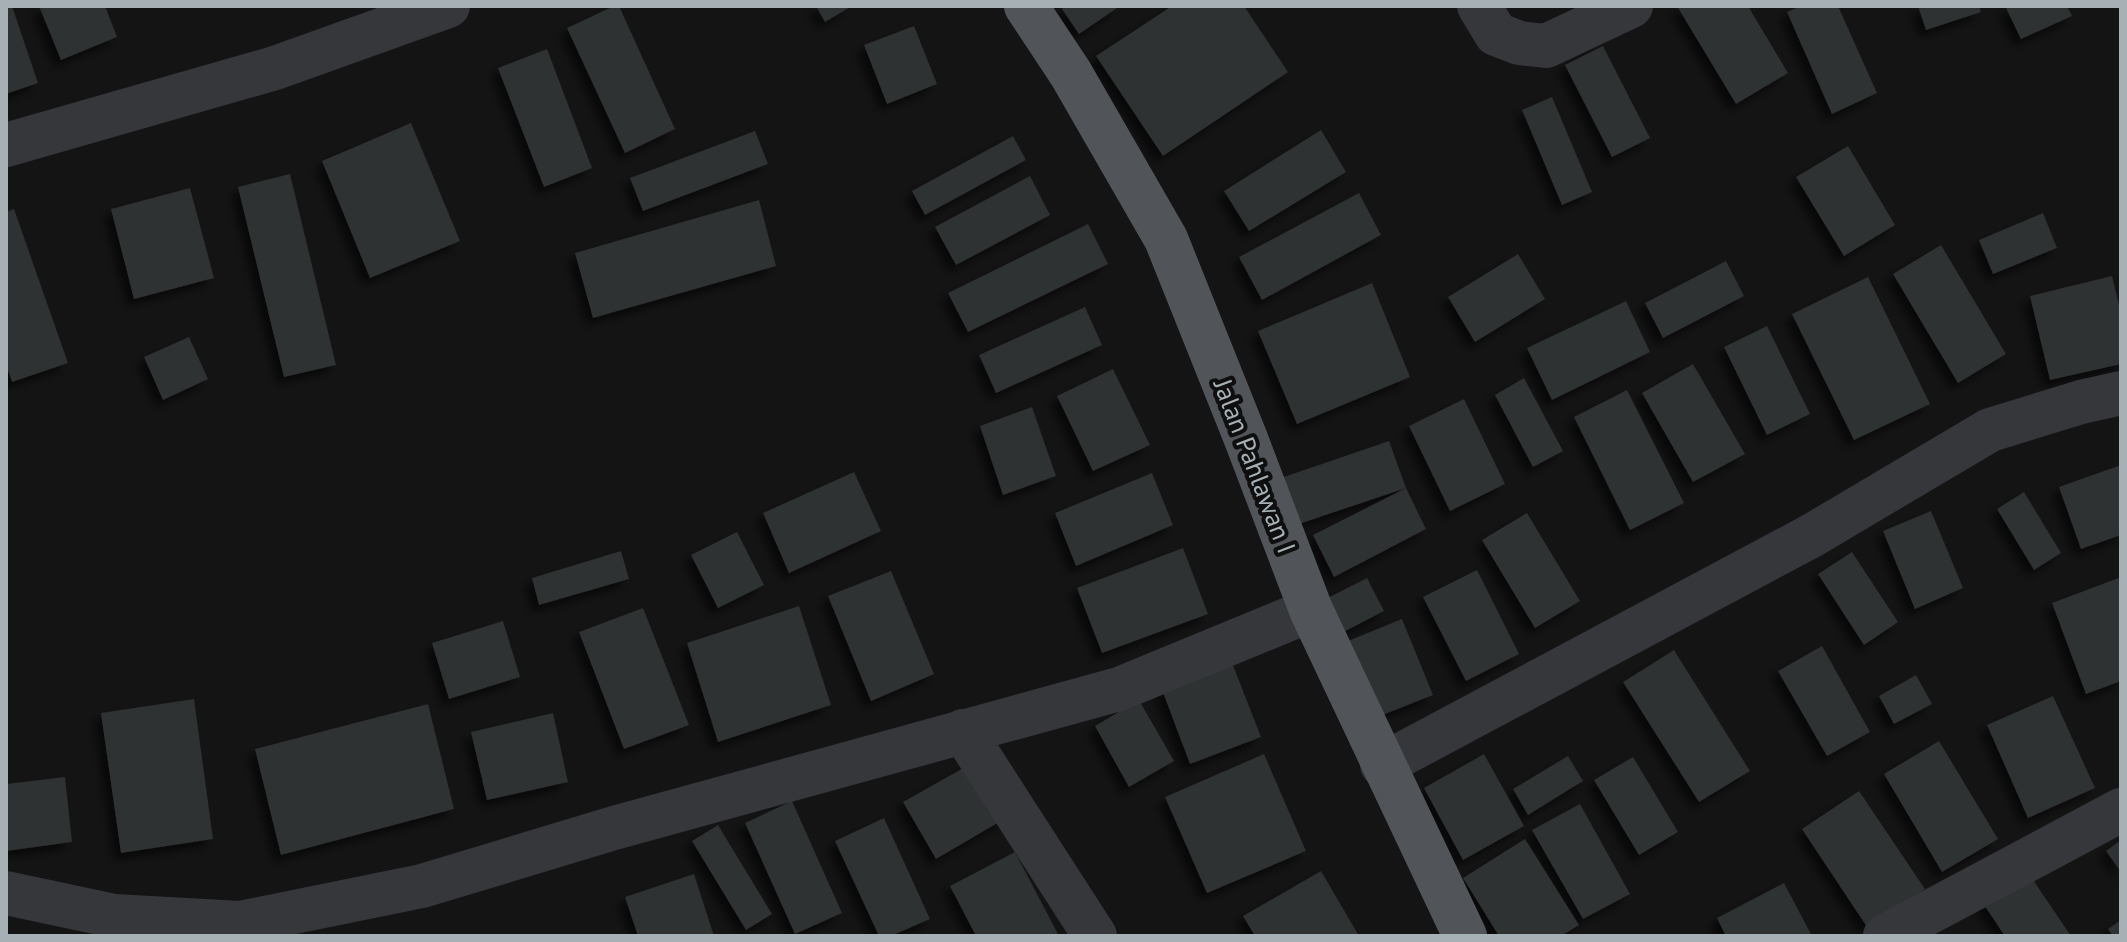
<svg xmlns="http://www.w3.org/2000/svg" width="2127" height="942" font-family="'PT Sans',sans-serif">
<defs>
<filter id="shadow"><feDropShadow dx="-7" dy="7" stdDeviation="4" flood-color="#0009"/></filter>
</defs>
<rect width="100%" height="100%" fill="#141415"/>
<!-- building -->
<g fill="#2f3031" filter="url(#shadow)">
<path d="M 6,6 L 12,6 L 38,83 L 6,94 Z"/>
<path d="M 39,6 L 105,6 L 117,37 L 61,60 Z"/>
<path d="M 614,6 L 619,6 L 675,129 L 625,153 L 567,28 Z"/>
<path d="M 816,6 L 852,6 L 825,22 Z"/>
<path d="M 1066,6 L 1120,6 L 1079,34 L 1062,9 Z"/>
<path d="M 1172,6 L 1244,6 L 1288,72 L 1163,156 L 1096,56 Z"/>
<path d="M 1677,6 L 1748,6 L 1788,73 L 1736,104 Z"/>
<path d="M 1801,6 L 1838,6 L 1877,93 L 1832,114 L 1787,12 Z"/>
<path d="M 1918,6 L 1979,6 L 1981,12 L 1926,30 Z"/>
<path d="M 2005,6 L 2067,6 L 2072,16 L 2021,39 Z"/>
<path d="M 914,26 L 937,84 L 887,104 L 864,45 Z"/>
<path d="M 1603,46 L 1650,138 L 1612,157 L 1565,65 Z"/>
<path d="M 547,49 L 592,168 L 544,187 L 498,68 Z"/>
<path d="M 1552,97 L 1592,192 L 1562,205 L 1522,110 Z"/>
<path d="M 411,123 L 460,241 L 370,278 L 322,161 Z"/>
<path d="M 1321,130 L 1346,172 L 1249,231 L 1224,191 Z"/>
<path d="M 755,131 L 768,164 L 643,211 L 630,178 Z"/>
<path d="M 1013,136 L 1026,160 L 925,215 L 912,191 Z"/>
<path d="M 1848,146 L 1895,225 L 1844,256 L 1796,177 Z"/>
<path d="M 290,174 L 336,365 L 284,377 L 238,187 Z"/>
<path d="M 1030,176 L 1050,215 L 956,265 L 935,227 Z"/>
<path d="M 190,188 L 214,278 L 134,299 L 111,209 Z"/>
<path d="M 1359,193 L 1381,235 L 1262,300 L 1239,257 Z"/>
<path d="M 759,200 L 776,266 L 593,318 L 575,253 Z"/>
<path d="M 14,209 L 68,363 L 12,382 L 6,364 L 6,212 Z"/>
<path d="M 2043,213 L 2057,248 L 1993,274 L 1979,240 Z"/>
<path d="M 1088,224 L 1108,264 L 968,332 L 948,293 Z"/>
<path d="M 1941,245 L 2006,354 L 1958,383 L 1893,274 Z"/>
<path d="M 1518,254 L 1545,299 L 1475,342 L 1448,297 Z"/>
<path d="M 1726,261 L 1744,296 L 1663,338 L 1645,303 Z"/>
<path d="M 2112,276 L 2121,313 L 2121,364 L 2050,380 L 2030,296 Z"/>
<path d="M 1868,277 L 1930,404 L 1854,440 L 1792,314 Z"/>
<path d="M 1372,283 L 1410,377 L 1297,424 L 1258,331 Z"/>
<path d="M 1626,301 L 1650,352 L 1552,400 L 1527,348 Z"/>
<path d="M 1085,307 L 1102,345 L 996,393 L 979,355 Z"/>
<path d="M 1767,326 L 1810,414 L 1767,435 L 1724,347 Z"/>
<path d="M 189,337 L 208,379 L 163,400 L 144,357 Z"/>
<path d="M 1693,364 L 1745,454 L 1693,482 L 1642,393 Z"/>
<path d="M 1113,369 L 1150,445 L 1093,471 L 1057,396 Z"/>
<path d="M 1524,378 L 1563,451 L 1533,467 L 1495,395 Z"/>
<path d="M 1627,390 L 1684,503 L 1630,530 L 1574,417 Z"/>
<path d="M 1464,399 L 1505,484 L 1450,511 L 1409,426 Z"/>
<path d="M 1032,407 L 1056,476 L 1003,495 L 980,426 Z"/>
<path d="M 1389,441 L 1406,488 L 1287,528 L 1272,481 Z"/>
<path d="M 2121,465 L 2121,535 L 2081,549 L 2059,487 Z"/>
<path d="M 854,472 L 881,531 L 789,573 L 763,513 Z"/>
<path d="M 1152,473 L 1173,525 L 1076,566 L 1055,513 Z"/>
<path d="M 1406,488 L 1426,529 L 1334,577 L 1313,535 Z"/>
<path d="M 2024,492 L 2061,553 L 2034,570 L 1997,509 Z"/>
<path d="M 1931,511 L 1963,588 L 1915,609 L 1883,531 Z"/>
<path d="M 1527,513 L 1580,601 L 1535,628 L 1482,540 Z"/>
<path d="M 737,532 L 764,585 L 718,608 L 691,555 Z"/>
<path d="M 1183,548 L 1208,614 L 1102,653 L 1077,588 Z"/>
<path d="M 621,551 L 629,579 L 539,605 L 532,578 Z"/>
<path d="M 1852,552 L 1898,622 L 1864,645 L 1818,574 Z"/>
<path d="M 1477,570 L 1519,654 L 1466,681 L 1423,597 Z"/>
<path d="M 891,571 L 934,674 L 871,701 L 828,596 Z"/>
<path d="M 2121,577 L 2121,681 L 2086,694 L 2052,603 Z"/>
<path d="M 1367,578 L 1384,611 L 1332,638 L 1316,604 Z"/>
<path d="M 799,606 L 831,705 L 718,742 L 687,643 Z"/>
<path d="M 643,608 L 689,725 L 624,749 L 579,632 Z"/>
<path d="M 1402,619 L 1433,695 L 1380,716 L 1348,641 Z"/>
<path d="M 503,621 L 520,677 L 449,699 L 432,643 Z"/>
<path d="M 1822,646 L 1870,732 L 1827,756 L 1778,671 Z"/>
<path d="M 1674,650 L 1750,771 L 1699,802 L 1623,682 Z"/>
<path d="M 1231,660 L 1261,737 L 1190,764 L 1161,687 Z"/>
<path d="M 1916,675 L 1932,704 L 1894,724 L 1879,696 Z"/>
<path d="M 2053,696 L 2095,788 L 2028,818 L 1987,725 Z"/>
<path d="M 194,699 L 213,839 L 121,853 L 101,713 Z"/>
<path d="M 1139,700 L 1174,761 L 1129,787 L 1095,726 Z"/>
<path d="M 428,704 L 454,809 L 281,855 L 255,749 Z"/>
<path d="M 553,713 L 568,782 L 487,800 L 471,732 Z"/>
<path d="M 1939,741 L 1998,839 L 1942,872 L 1884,774 Z"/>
<path d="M 1264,754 L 1306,851 L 1207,893 L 1165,797 Z"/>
<path d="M 1484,754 L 1524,826 L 1463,860 L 1424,788 Z"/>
<path d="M 1568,756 L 1583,781 L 1528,815 L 1513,789 Z"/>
<path d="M 1633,757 L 1678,832 L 1639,855 L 1594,780 Z"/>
<path d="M 974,762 L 1006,818 L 936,859 L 903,802 Z"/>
<path d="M 65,777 L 72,842 L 6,851 L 6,784 Z"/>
<path d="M 1859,791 L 1925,889 L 1867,927 L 1802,829 Z"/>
<path d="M 792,801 L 842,913 L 795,934 L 745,823 Z"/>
<path d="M 1580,804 L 1630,894 L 1583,919 L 1532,830 Z"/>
<path d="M 884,818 L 930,919 L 891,936 L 879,936 L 835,841 Z"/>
<path d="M 718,825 L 772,914 L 746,930 L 692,841 Z"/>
<path d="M 1525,839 L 1579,925 L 1561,936 L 1499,936 L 1463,878 Z"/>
<path d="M 2121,840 L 2121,872 L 2106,851 Z"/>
<path d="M 1015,852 L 1059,936 L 976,936 L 950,886 Z"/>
<path d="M 1321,871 L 1359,936 L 1255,936 L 1243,916 Z"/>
<path d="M 2027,871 L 2071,936 L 2005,936 L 1982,902 Z"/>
<path d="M 694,874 L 714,936 L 638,936 L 625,897 Z"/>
<path d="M 1784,883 L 1812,936 L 1726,936 L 1717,918 Z"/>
<path d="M 2121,920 L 2121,936 L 2113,936 L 2108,929 Z"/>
</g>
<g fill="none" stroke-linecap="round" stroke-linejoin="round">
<!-- minor -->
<g stroke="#35373a" stroke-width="44">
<path d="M 1479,6 L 1496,34 L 1519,43 L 1546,46 L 1631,6"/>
<path d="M 6,145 L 275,68 L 448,6"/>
<path d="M 963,731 L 1095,936"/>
<path d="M 1382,765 L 1811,536 L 1990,430 L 2081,402 L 2121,393"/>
<path d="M 6,893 L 114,916 L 240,923 L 422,886 L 614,828 L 1119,689 L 1311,610"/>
<path d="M 1885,936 L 2121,810"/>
</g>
<!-- major -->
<path stroke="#515559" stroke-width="44" d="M 1026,6 L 1071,74 L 1166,239 L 1246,439 L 1311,610 L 1465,936"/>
</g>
<g text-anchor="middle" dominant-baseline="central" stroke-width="8" stroke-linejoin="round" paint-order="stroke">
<!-- street labels -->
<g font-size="26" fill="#a6b0b5" stroke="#0f0f10">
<text transform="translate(1255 466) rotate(69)">Jalan Pahlawan I</text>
</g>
</g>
<!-- border -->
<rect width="2127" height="942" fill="none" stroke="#a6b0b5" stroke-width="16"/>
</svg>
